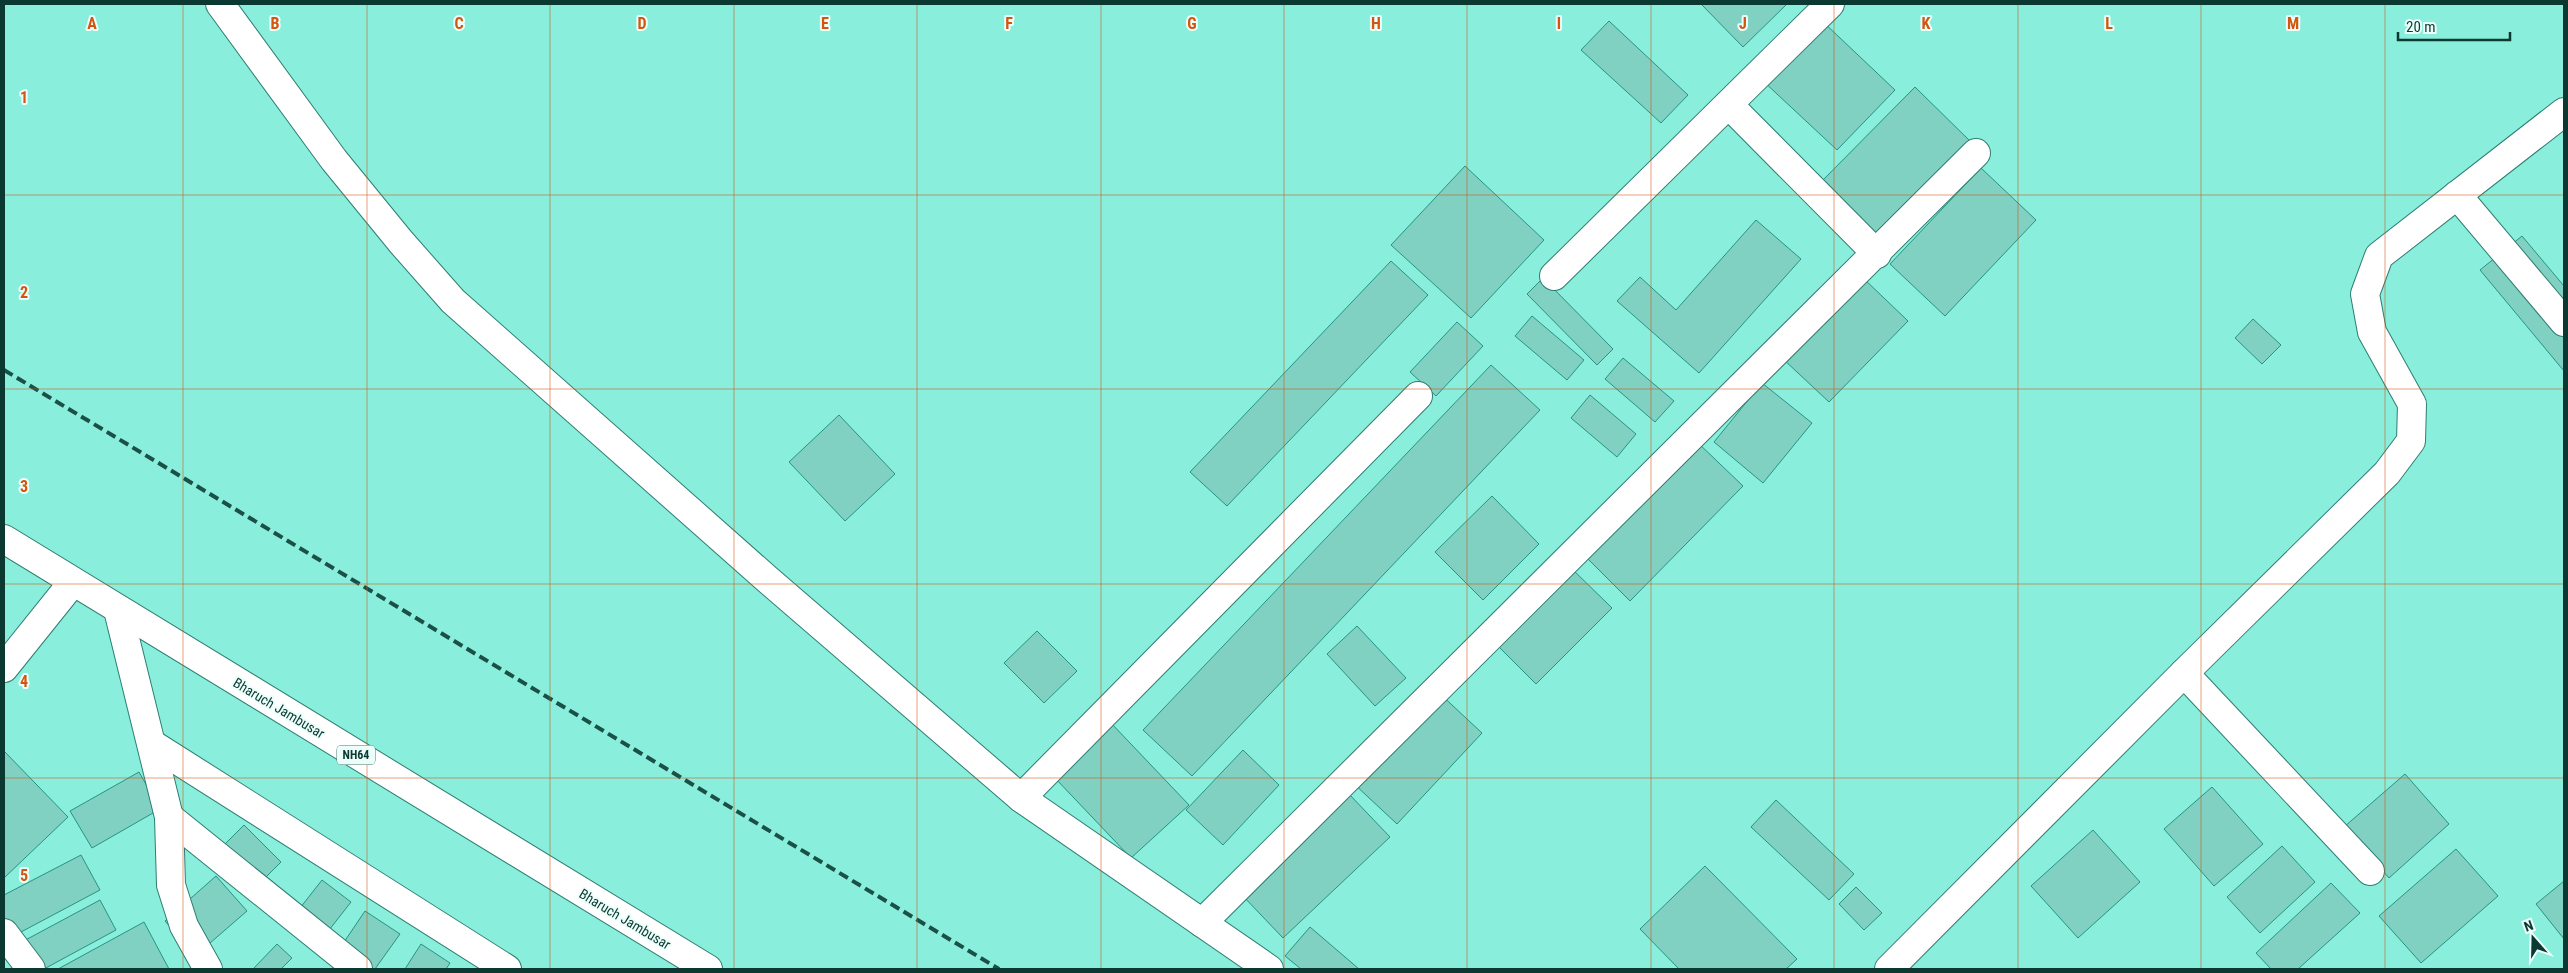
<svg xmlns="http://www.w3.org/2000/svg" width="2568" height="973" font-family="'Roboto Condensed',sans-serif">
<rect width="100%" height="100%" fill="#89eedc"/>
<!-- building -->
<g fill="#80d1c2" stroke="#259485">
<path d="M 1701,4 L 1787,4 L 1743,47 Z"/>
<path d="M 1820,19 L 1895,90 L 1837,150 L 1762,80 Z"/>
<path d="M 1609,21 L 1688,95 L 1661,123 L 1581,50 Z"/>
<path d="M 1915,87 L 1971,142 L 1877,236 L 1822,181 Z"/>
<path d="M 1465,166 L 1544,240 L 1471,318 L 1391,245 Z"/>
<path d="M 1981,168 L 2036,220 L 1945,316 L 1890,264 Z"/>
<path d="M 1756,220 L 1801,259 L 1699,373 L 1617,301 L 1640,277 L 1676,310 Z"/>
<path d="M 2522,236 L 2564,286 L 2564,371 L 2480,270 Z"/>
<path d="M 1391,261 L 1428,295 L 1227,506 L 1190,472 Z"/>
<path d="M 1861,276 L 1908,321 L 1829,402 L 1782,358 Z"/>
<path d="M 1543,278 L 1613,349 L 1597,365 L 1527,294 Z"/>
<path d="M 1532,316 L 1584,360 L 1567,380 L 1515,336 Z"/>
<path d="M 2253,319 L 2281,345 L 2262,364 L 2235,338 Z"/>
<path d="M 1457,322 L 1483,346 L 1436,396 L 1410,372 Z"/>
<path d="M 1623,358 L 1674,401 L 1655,422 L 1605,379 Z"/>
<path d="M 1491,365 L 1540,410 L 1192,776 L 1143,730 Z"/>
<path d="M 1762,383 L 1812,423 L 1763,483 L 1714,442 Z"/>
<path d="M 1590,395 L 1636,434 L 1617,457 L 1571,418 Z"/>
<path d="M 839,415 L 895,474 L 845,521 L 789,462 Z"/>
<path d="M 1695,440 L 1743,486 L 1630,601 L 1583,554 Z"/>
<path d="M 1492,496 L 1539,544 L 1483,600 L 1435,552 Z"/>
<path d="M 1569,566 L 1612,608 L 1536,684 L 1494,642 Z"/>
<path d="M 1357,626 L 1406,678 L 1375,706 L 1327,654 Z"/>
<path d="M 1037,631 L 1077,671 L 1044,703 L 1004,663 Z"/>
<path d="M 1437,691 L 1482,733 L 1397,824 L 1352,782 Z"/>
<path d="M 1111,723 L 1189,805 L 1131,858 L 1054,777 Z"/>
<path d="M 1243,750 L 1279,785 L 1223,845 L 1186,810 Z"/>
<path d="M 4,751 L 68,817 L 4,878 Z"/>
<path d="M 139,772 L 160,809 L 92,848 L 70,811 Z"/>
<path d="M 2405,774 L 2449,824 L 2389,878 L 2344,827 Z"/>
<path d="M 2212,787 L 2263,844 L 2214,886 L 2164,829 Z"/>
<path d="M 1348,793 L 1390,837 L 1283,938 L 1241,894 Z"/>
<path d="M 1776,800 L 1854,874 L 1829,900 L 1751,827 Z"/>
<path d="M 244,825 L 281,862 L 249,894 L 212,857 Z"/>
<path d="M 2093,830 L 2140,882 L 2078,938 L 2031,886 Z"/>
<path d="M 2282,846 L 2315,882 L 2260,933 L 2227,897 Z"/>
<path d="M 2456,849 L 2498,896 L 2421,963 L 2379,916 Z"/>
<path d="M 81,855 L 100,890 L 4,941 L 4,895 Z"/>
<path d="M 1705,866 L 1797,959 L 1786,969 L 1679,969 L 1640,929 Z"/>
<path d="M 216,876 L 247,911 L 195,956 L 165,921 Z"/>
<path d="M 322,880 L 351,902 L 322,939 L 293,917 Z"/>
<path d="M 2564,881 L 2564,939 L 2536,904 Z"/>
<path d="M 2331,883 L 2360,913 L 2298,969 L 2271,969 L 2256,953 Z"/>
<path d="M 1856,887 L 1882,913 L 1864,930 L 1839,904 Z"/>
<path d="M 100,900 L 116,930 L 44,969 L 5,951 Z"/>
<path d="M 365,911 L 400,934 L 375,969 L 367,969 L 338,951 Z"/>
<path d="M 144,922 L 169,969 L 58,969 Z"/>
<path d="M 1310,927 L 1359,969 L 1301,969 L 1285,956 Z"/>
<path d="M 277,944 L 292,958 L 281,969 L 253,969 Z"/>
<path d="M 421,944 L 450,963 L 446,969 L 405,969 Z"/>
</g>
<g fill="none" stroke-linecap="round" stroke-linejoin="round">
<!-- minor casing -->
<g stroke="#2f7e71" stroke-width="30">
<g id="minor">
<path d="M 220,4 L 334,160 L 401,242 L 453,301 L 767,579 L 1021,798 L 1269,969"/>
<path d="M 1729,105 L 1877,254"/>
<path d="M 2457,195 L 2564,322"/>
<path d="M 1554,276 L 1830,4"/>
<path d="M 118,610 L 169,817 L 171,885 L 184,926 L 208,969"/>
<path d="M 4,668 L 73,582"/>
<path d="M 2184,673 L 2370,871"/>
<path d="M 152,744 L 507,969"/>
<path d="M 1021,798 L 1418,396"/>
<path d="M 169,817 L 358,969"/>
<path d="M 1202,923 L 1976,153"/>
<path d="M 4,933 L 31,969"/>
<path d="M 1889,969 L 2184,673 L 2387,473 L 2411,441 L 2412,404 L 2372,332 L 2365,294 L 2379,256 L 2564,112"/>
</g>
</g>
<!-- highway casing -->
<g stroke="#2f7e71" stroke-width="30">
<path id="highway" d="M 4,539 L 708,969"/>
</g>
<!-- minor -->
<use href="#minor" stroke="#fff" stroke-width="28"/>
<!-- highway -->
<use href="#highway" stroke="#fff" stroke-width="28"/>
<!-- rail -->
<path stroke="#1b5047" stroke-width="4" stroke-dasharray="10 5" stroke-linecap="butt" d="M 4,370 L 999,969"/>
</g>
<!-- grid -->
<path fill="none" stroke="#d25610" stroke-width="1" stroke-opacity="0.55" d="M 183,4 L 183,969M 367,4 L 367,969M 550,4 L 550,969M 734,4 L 734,969M 917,4 L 917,969M 1101,4 L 1101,969M 1284,4 L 1284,969M 1467,4 L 1467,969M 1651,4 L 1651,969M 1834,4 L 1834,969M 2018,4 L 2018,969M 2201,4 L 2201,969M 2385,4 L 2385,969M 4,195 L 2564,195M 4,389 L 2564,389M 4,584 L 2564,584M 4,778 L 2564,778"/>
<g text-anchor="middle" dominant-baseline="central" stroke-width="4" stroke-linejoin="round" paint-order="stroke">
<!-- shield labels -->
<rect fill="#ecfefa" stroke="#4e746e" stroke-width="1" x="337" y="745.5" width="38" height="19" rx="4"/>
<g font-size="12" font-weight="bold" fill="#0b3932">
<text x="356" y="755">NH64</text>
</g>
<!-- street labels -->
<g font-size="14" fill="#0b3932" stroke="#ecfefa">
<text transform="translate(279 708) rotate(31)">Bharuch Jambusar</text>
<text transform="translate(625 919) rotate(31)">Bharuch Jambusar</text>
</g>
</g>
<g font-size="16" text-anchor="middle" font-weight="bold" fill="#d25610" stroke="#ecfefa" stroke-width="4" stroke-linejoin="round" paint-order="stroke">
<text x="92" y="29">A</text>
<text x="275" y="29">B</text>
<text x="459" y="29">C</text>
<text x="642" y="29">D</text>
<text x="825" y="29">E</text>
<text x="1009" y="29">F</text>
<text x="1192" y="29">G</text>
<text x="1376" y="29">H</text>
<text x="1559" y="29">I</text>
<text x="1743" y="29">J</text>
<text x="1926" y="29">K</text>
<text x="2109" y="29">L</text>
<text x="2293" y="29">M</text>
<text x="24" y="103">1</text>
<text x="24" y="298">2</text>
<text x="24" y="492">3</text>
<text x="24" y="687">4</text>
<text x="24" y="881">5</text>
</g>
<!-- border -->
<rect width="2568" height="973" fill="none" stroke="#0b3932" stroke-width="10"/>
<!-- north arrow -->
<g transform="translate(2533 938) rotate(340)" stroke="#ecfefa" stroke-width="4" paint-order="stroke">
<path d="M0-4L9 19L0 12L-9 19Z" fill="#0b3932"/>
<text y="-8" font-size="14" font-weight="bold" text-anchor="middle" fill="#0b3932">N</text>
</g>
<!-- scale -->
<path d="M2398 32v8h112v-8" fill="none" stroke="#0b3932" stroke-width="2.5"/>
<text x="2406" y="32" font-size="15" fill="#0b3932" stroke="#ecfefa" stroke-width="4" paint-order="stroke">20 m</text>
</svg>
